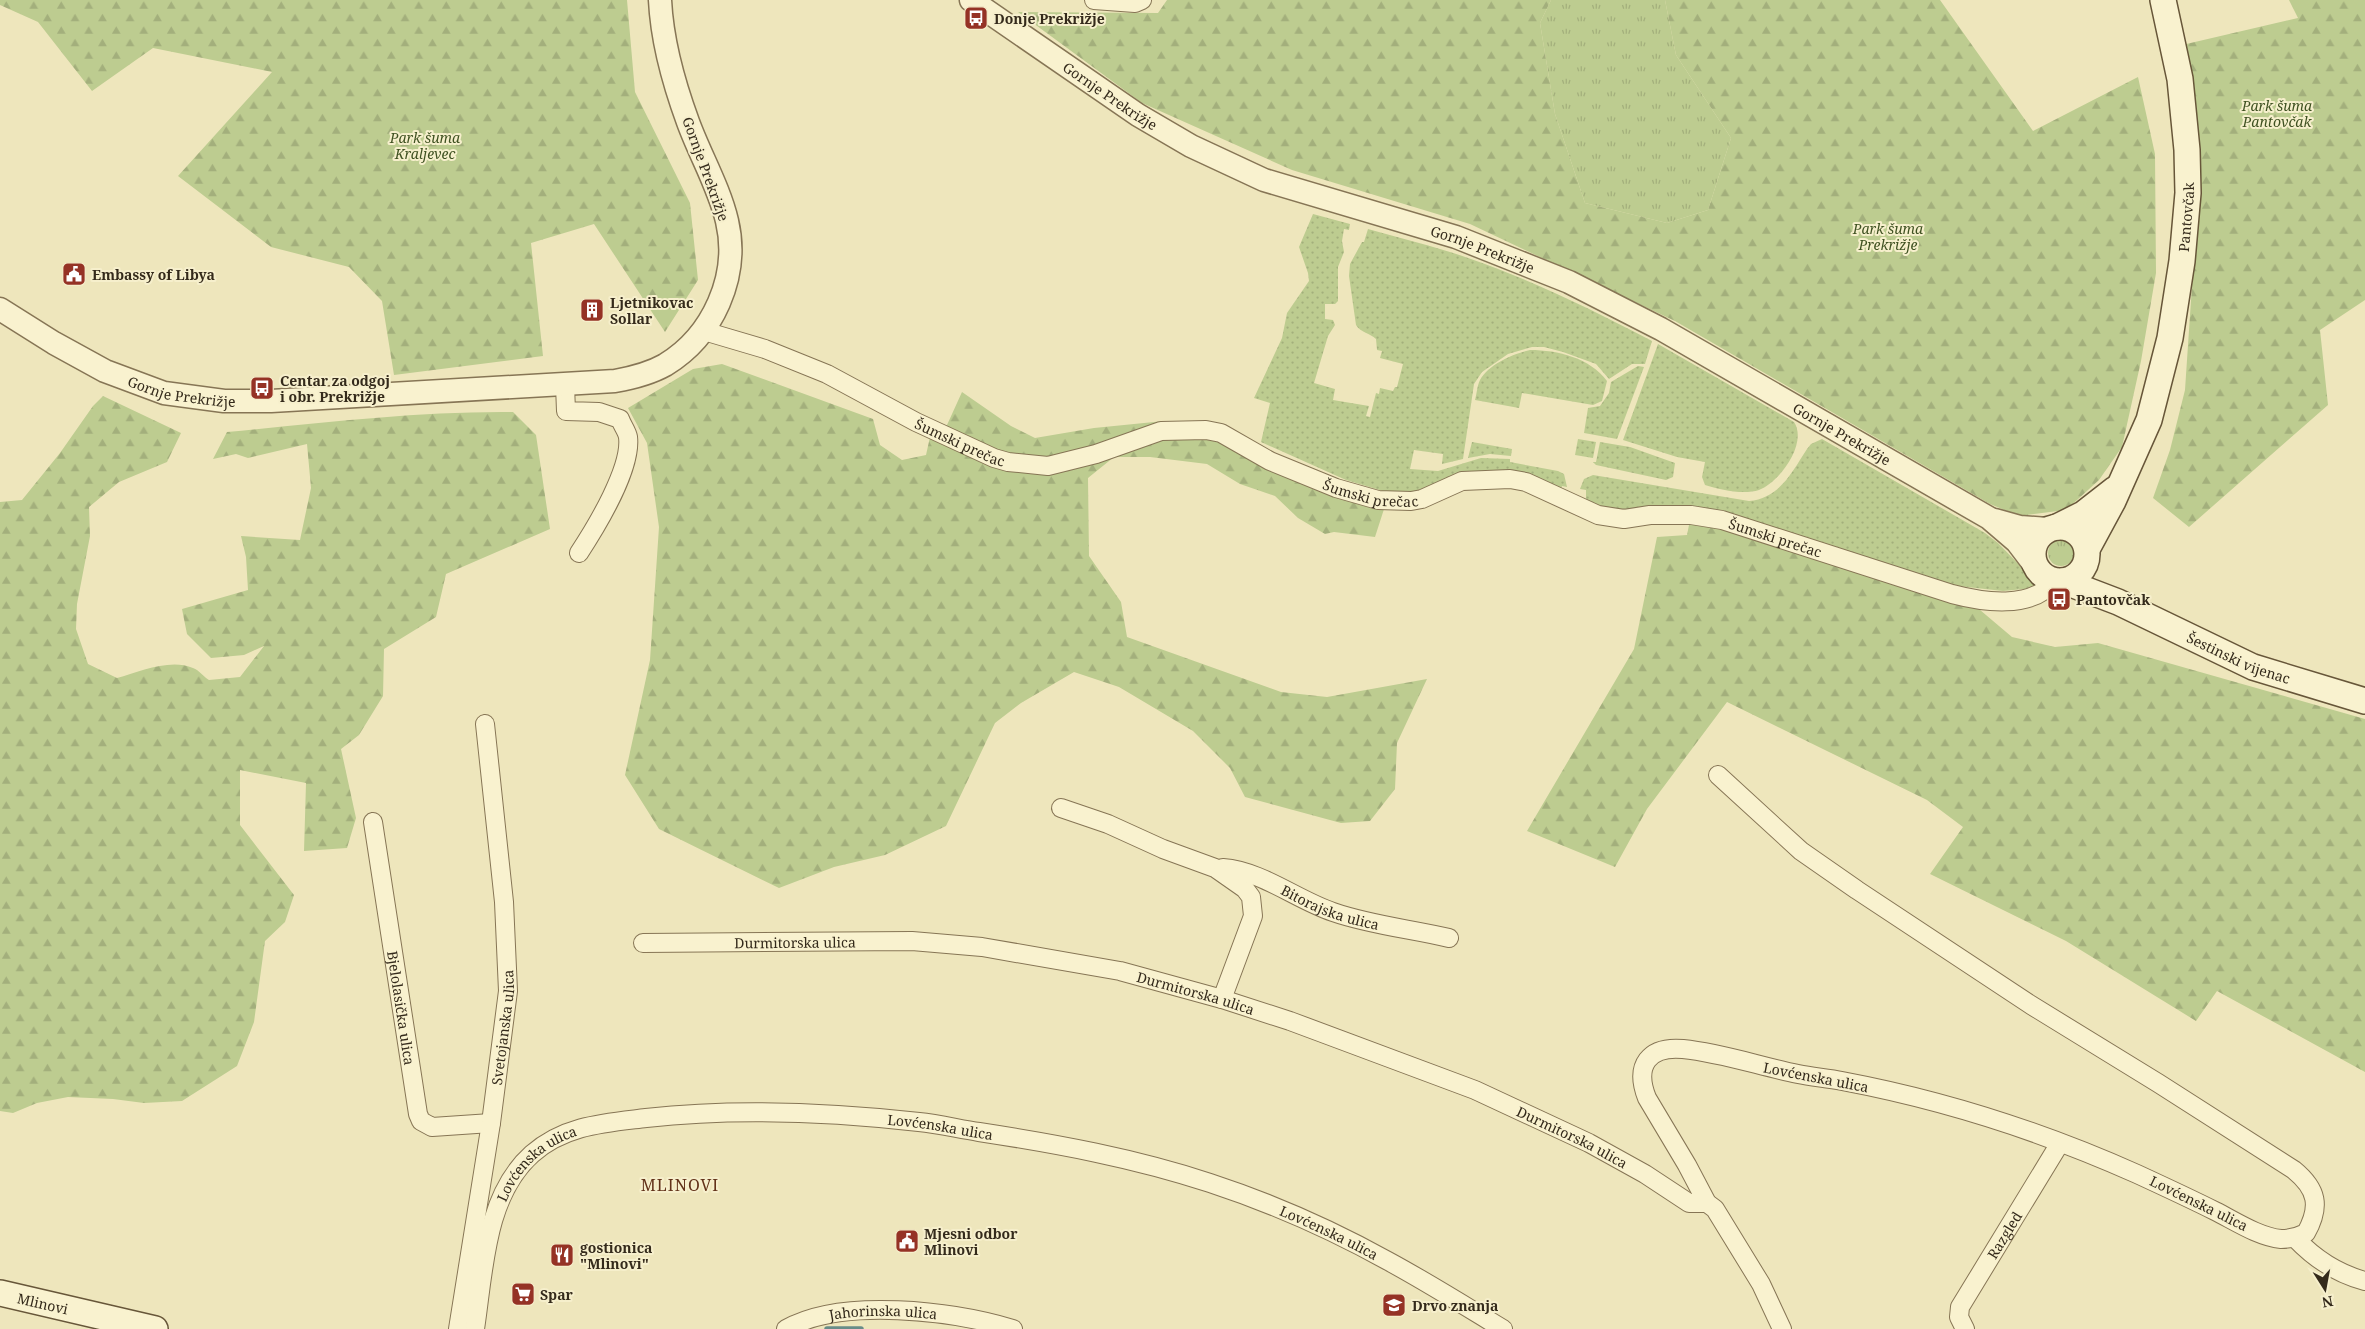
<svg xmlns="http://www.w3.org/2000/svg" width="2365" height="1329" font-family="'Noto Serif',serif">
<defs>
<pattern id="grass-tufts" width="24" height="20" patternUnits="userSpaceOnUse" patternTransform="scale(1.25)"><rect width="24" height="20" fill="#bdcc90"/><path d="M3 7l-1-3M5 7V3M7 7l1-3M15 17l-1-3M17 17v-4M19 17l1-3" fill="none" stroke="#a3af7c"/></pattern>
<pattern id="forest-firs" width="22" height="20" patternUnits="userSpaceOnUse" patternTransform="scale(1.25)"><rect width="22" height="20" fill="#bdcc90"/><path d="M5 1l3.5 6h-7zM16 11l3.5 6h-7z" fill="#a3af7c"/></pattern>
<pattern id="garden-dots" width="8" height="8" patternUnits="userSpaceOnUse" patternTransform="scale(1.25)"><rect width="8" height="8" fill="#bdcc90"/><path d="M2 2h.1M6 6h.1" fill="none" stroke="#a3af7c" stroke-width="1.8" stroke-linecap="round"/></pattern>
</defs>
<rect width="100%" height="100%" fill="#eee6bc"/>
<!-- grass -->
<g fill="url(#grass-tufts)">
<path d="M 1551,0 L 1665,0 L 1676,55 L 1731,138 L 1708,210 L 1667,223 L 1585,203 L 1555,114 L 1540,23 Z"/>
<circle cx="2061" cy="553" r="13"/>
</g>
<!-- forest -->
<g fill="url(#forest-firs)">
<path d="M 0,0 L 627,0 L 635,92 L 690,203 L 698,280 L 665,332 L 594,224 L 531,243 L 543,356 L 394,375 L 382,301 L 349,267 L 271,247 L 178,176 L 272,72 L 153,48 L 92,91 L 38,22 L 0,5 Z"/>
<path d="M 1167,0 L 1551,0 L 1540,23 L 1555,114 L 1585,203 L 1667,223 L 1708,210 L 1731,138 L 1676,55 L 1665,0 L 1940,0 L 2033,131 L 2138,77 L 2155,154 L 2156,273 L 2141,361 L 2122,447 L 2099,480 L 2066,510 L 2019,516 L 1990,504 L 1675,321 L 1470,224 L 1292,170 L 1142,103 L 1018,12 L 1158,13 Z"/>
<path d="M 2289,0 L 2365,0 L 2365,300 L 2320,330 L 2328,405 L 2189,527 L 2153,498 L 2170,450 L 2185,390 L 2198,196 L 2182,45 L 2298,18 Z"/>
<path d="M 722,364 L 873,419 L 880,445 L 902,460 L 926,455 L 930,437 L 947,425 L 962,392 L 1011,426 L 1035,438 L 1094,428 L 1164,421 L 1204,434 L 1385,506 L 1375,537 L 1334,532 L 1325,534 L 1298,518 L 1275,496 L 1240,484 L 1207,464 L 1150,457 L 1114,457 L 1088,478 L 1089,556 L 1121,602 L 1127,637 L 1281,692 L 1327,697 L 1427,679 L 1397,743 L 1395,789 L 1370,821 L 1341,823 L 1245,797 L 1230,768 L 1193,731 L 1119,687 L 1074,672 L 1021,703 L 995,723 L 946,826 L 885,855 L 834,867 L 779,888 L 659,829 L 625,775 L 650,660 L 659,527 L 647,443 L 628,408 L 693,369 Z"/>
<path d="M 103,396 L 181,433 L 167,462 L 119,482 L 89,507 L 90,536 L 77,604 L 76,629 L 88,664 L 117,678 C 139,672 170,658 193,668 C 199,670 204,677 209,680 L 240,677 L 264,646 L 244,655 L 211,658 L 187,634 L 182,609 L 248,590 L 246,557 L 241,536 L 300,540 L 311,488 L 307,444 L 248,458 L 236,454 L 213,459 L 227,432 C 322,423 418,411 513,412 L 536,435 L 550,529 L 446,574 L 436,617 L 384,649 L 383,696 L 359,735 L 341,749 L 356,818 L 347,848 L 304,851 L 306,783 L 240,770 L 240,825 L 294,895 L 285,922 L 265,941 L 254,1022 L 237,1066 L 182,1101 L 144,1103 L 113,1099 L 68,1097 L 37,1103 L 13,1113 L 0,1111 L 0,502 L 22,500 L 60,453 L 93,406 Z"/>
<path d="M 1690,520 L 1762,537 L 1973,604 L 2012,637 L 2055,647 L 2098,643 L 2365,719 L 2365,1072 L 2217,991 L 2196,1021 L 2066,941 L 1930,874 L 1963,827 L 1927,800 L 1727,702 L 1647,809 L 1615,867 L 1527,831 L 1634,649 L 1657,537 L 1687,535 Z"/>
</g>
<!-- garden -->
<g fill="url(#garden-dots)">
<path d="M 1313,214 L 1350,224 L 1349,230 L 1344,229 L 1342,241 L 1344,252 L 1338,267 L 1338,301 L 1335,304 L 1325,304 L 1325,319 L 1333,320 L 1335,325 L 1328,336 L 1314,383 L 1335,389 L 1333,400 L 1369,406 L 1366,416 L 1370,417 L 1376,393 L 1379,394 L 1380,388 L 1393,391 L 1395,387 L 1397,387 L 1403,364 L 1380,358 L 1382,351 L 1377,350 L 1376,339 C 1370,333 1361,333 1356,325 L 1349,276 L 1350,264 L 1362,242 L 1364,242 L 1368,229 C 1402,239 1438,247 1471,259 C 1534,281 1593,310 1652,341 L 1645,364 L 1632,364 L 1609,379 L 1596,364 L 1563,352 L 1544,347 L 1532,347 L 1508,354 L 1482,372 L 1474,384 L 1463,459 L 1442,464 L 1443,454 L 1414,450 L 1410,469 L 1438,471 L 1481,458 L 1510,459 L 1510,462 L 1558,471 L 1564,474 L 1567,487 L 1562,486 L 1560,493 L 1526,477 L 1393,494 L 1346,480 L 1261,442 L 1270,403 L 1254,398 L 1282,338 L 1287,313 L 1309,281 L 1308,273 L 1299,247 Z"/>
<path d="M 1658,344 L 1794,422 C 1808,443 1780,482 1759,490 C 1744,495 1720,490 1705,485 L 1702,477 L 1705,462 L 1677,457 L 1623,440 Z"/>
<path d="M 1530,350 C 1558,350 1590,358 1607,381 L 1602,401 L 1593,405 L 1522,393 L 1519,408 L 1475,400 C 1477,393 1477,386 1480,380 C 1489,364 1513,354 1530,350 Z"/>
<path d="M 1638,366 L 1644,367 L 1617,439 L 1584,433 L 1588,408 L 1600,406 L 1609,393 L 1611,382 Z"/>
<path d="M 1578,439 L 1596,442 L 1593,458 L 1575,455 Z"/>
<path d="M 1822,439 L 1985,533 L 1998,543 L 2036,582 L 2034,588 L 2003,591 L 1958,586 L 1895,570 L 1711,509 L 1609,511 L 1586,502 L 1586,490 L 1580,489 L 1584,479 L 1593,475 L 1749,501 C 1780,498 1792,472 1807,449 L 1811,444 Z"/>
<path d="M 1472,442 L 1512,449 L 1511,456 L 1490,454 L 1468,458 Z"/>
<path d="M 1600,442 L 1630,447 L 1675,463 L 1673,477 L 1666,480 L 1596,465 L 1593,462 L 1596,462 Z"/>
</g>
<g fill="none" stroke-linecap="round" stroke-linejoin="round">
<!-- stream -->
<path stroke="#688c88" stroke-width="5.5" d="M 827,1329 L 861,1329"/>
<!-- minor casing -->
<g stroke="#867555" stroke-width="20">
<g id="minor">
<path d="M 1094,0 L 1135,3 L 1142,0"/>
<path id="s1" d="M 704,331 L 765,349 L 827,374 L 916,422 L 994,458 L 1008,462 L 1048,466 L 1096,454 L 1161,431 L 1206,430 L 1221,433 L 1270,461 L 1336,488 L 1378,500 L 1411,501 L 1422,499 L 1462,481 L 1510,479 L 1526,482 L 1598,515 L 1624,519 L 1650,515 L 1691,515 L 1722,520 L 1952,594 C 1982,602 2032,610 2054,581"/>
<path d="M 565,385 L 566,411 L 599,412 L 620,419 C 622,425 627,431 628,437 C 632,468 596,527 579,553"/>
<path d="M 1718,775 L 1801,851 L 1857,890 L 2031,1005 L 2158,1083 L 2294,1170 C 2317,1189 2321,1206 2306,1233 C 2298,1237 2291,1239 2281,1239 C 2259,1237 2235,1221 2215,1211 C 2189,1198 2163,1186 2137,1174 C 2043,1132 1943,1100 1842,1081 C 1827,1078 1812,1077 1798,1074 C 1759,1066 1722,1053 1683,1049 C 1649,1046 1634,1065 1647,1098 L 1687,1165 L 1707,1203 L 1715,1209 L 1761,1284 L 1782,1329"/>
<path d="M 1061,808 L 1108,824 L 1163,849 L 1215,868 L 1245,889 L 1251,897 L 1253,916 L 1222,999"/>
<path id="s2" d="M 373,822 L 418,1114 L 421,1121 L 432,1127 L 491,1123"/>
<path id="s3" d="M 1223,868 C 1262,871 1297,900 1333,912 C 1370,925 1411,929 1449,938"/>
<path id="s4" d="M 643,943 L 912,941 L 982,947 L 1120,971 L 1222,999 L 1290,1021 L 1475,1090 L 1589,1143 L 1645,1174 L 1689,1203 L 1707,1203"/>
<path d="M 2295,1238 C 2314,1258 2338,1274 2365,1281"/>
<path id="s5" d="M 458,1329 L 491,1123 L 508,991 L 504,902 L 485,724"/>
<path id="s6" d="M 475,1329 C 484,1270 485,1196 532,1154 C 565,1125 605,1123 646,1118 C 735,1108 830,1112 919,1122 C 939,1124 959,1129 979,1132 C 1057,1144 1134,1158 1210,1183 C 1271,1203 1332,1230 1388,1261 C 1427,1282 1465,1306 1503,1329"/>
<path id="s7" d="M 786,1329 C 842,1297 953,1311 1013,1329"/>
<path id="s8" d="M 1965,1329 L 1959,1317 L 1960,1307 L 2060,1143"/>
</g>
</g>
<!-- tertiary casing -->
<g stroke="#867555" stroke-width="25">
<g id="tertiary">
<path id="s9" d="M 971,0 L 1138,115 L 1191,146 L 1264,180 L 1456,237 L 1569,282 L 1661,329 L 1989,518 L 2017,542 L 2036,567"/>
<path id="s10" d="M 0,309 L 54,343 L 105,371 L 164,393 L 224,401 L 271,401 L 615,381 C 632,378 649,374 665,365 C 713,336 740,276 727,221 C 719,187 700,155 688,122 C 674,84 662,41 660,0"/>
<path d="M 1995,520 L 2020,527 L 2048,529"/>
</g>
</g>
<!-- secondary casing -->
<g stroke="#675639" stroke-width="28">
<g id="secondary">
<circle cx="2060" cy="554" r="27"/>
<path d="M 2057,527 L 2083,514 L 2115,489"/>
<path id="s11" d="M 2087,549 L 2113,501 L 2149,420 L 2170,338 L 2182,261 L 2188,193 L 2187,150 L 2180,79 L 2163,0"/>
<path id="s12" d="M 2063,581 L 2118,602 L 2253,667 L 2365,701"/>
<path id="s13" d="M 0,1293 L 155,1329"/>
</g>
</g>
<!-- minor -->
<use href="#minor" stroke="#f9f2cf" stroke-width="18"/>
<!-- tertiary -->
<use href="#tertiary" stroke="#f9f2cf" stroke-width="22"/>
<!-- secondary -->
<use href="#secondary" stroke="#f9f2cf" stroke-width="25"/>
</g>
<!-- icons -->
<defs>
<g id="bus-square" transform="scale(1.25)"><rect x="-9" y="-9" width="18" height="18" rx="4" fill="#953225" stroke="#f6efcc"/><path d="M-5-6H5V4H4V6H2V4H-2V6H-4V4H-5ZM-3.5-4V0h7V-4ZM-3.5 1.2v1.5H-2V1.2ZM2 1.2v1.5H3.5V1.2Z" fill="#fff"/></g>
<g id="civic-square" transform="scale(1.25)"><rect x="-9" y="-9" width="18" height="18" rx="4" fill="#953225" stroke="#f6efcc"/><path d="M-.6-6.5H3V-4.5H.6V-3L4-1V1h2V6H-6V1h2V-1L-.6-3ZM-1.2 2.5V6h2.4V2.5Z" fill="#fff"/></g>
<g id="building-square" transform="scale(1.25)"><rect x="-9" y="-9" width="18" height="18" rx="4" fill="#953225" stroke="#f6efcc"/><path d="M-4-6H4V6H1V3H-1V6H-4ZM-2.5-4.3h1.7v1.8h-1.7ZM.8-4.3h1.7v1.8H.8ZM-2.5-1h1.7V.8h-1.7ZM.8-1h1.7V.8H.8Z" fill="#fff"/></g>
<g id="restaurant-square" transform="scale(1.25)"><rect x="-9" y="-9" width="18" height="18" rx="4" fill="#953225" stroke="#f6efcc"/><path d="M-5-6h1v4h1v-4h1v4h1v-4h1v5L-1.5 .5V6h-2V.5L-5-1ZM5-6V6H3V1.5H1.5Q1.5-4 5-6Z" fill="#fff"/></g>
<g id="supermarket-square" transform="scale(1.25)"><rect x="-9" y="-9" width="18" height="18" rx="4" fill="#953225" stroke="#f6efcc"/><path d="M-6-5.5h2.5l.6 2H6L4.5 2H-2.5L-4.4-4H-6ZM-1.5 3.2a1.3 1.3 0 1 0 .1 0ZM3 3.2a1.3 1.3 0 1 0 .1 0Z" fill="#fff"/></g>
<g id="school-square" transform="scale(1.25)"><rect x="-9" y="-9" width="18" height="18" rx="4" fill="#953225" stroke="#f6efcc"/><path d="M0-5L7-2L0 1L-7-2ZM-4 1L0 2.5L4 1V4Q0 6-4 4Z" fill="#fff"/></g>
</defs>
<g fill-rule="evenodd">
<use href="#bus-square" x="976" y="18"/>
<use href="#civic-square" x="74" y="274"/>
<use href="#building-square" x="592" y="310"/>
<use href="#bus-square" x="262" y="388"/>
<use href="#bus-square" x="2059" y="599"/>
<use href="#civic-square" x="907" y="1241"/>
<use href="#restaurant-square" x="562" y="1255"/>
<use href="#supermarket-square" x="523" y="1294"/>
<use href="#school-square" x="1394" y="1305"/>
</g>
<g text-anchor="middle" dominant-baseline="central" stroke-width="4" stroke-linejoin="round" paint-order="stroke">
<!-- poi labels -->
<g font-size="14" font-weight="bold" fill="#342a1b" stroke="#f6efcc" text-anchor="start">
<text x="994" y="18">Donje Prekrižje</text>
<text x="92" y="274">Embassy of Libya</text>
<text x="610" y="302">Ljetnikovac<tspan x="610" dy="16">Sollar</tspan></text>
<text x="280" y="380">Centar za odgoj<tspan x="280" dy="16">i obr. Prekrižje</tspan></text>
<text x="2076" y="599">Pantovčak</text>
<text x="924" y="1233">Mjesni odbor<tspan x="924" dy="16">Mlinovi</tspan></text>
<text x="580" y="1247">gostionica<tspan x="580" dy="16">"Mlinovi"</tspan></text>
<text x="540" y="1294">Spar</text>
<text x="1412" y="1305">Drvo znanja</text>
</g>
<!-- street labels -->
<g font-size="14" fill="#342a1b" stroke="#f6efcc">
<text stroke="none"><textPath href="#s9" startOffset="169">Gornje Prekrižje</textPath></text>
<text transform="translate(706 169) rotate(70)">Gornje Prekrižje</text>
<text stroke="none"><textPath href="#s11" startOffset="350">Pantovčak</textPath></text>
<text stroke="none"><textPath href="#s9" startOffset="574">Gornje Prekrižje</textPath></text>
<text stroke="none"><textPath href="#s10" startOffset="202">Gornje Prekrižje</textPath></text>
<text stroke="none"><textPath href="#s9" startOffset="979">Gornje Prekrižje</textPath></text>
<text stroke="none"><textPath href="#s1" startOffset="280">Šumski prečac</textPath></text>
<text stroke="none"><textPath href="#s1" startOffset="714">Šumski prečac</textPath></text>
<text stroke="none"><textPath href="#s1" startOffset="1135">Šumski prečac</textPath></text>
<text stroke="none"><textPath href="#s12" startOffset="192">Šestinski vijenac</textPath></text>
<text stroke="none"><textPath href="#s3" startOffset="115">Bitorajska ulica</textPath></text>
<text stroke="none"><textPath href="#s4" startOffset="152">Durmitorska ulica</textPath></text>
<text stroke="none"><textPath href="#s4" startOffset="558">Durmitorska ulica</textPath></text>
<text stroke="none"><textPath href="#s2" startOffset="188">Bjelolasička ulica</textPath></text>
<text stroke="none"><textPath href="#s5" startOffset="305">Svetojanska ulica</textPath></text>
<text transform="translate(1816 1077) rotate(11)">Lovćenska ulica</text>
<text stroke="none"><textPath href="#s6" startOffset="605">Lovćenska ulica</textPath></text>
<text stroke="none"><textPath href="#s4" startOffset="962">Durmitorska ulica</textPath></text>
<text stroke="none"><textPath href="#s6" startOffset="185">Lovćenska ulica</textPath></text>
<text transform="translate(2199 1203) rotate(26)">Lovćenska ulica</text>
<text stroke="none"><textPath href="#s6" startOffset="1010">Lovćenska ulica</textPath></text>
<text stroke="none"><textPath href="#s8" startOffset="108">Razgled</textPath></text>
<text stroke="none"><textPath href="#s13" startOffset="44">Mlinovi</textPath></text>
<text stroke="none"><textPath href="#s7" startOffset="100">Jahorinska ulica</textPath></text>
</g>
<!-- park labels -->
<g font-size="14" font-style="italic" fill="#3f5121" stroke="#f6efcc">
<text x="2277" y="105">Park šuma<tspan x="2277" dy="16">Pantovčak</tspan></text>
<text x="425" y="137">Park šuma<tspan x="425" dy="16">Kraljevec</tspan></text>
<text x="1888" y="228">Park šuma<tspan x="1888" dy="16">Prekrižje</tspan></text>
</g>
<!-- quarter labels -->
<g font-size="16" letter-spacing="1" fill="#623219" stroke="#f6efcc">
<text x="680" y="1185">MLINOVI</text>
</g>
</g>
<!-- north arrow -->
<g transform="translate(2325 1289) rotate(169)" stroke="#f6efcc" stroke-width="4" paint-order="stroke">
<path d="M0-4L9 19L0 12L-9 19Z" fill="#342a1b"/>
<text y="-8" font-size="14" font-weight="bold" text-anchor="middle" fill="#342a1b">N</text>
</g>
</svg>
